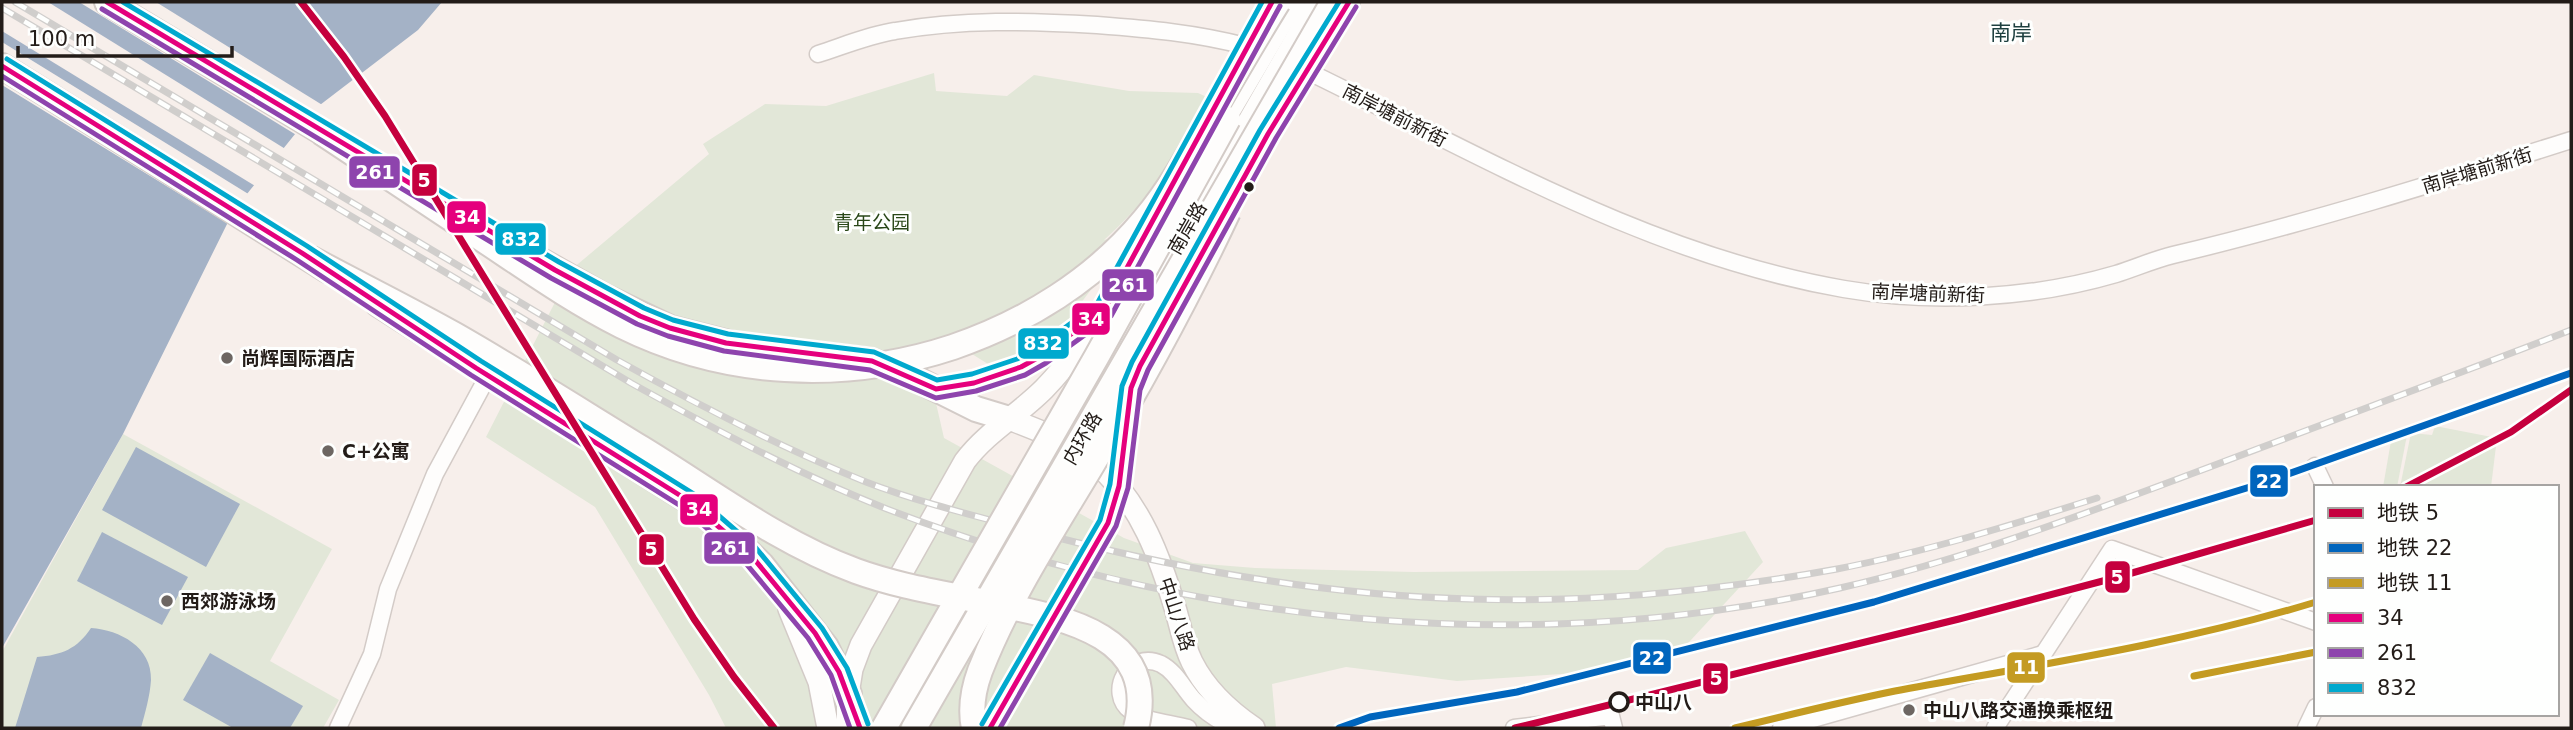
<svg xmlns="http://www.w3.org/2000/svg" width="2573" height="730" font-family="'DejaVu Sans','Noto Sans SC',sans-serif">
<rect width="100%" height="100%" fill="#f7efeb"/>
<!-- green -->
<g fill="#e2e7d8">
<path d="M 934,73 L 936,91 L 1007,96 L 1034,75 L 1129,91 L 1198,93 L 1209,98 C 1180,150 1149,201 1104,240 L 1134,232 L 1069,319 L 996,369 L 972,354 L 927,364 L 944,438 L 1124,538 L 1193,563 L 1255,568 L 1414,572 L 1638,570 L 1666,548 L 1745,531 L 1763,562 L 1666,667 L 1457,681 L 1346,667 L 1272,684 L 1276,728 L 726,728 L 709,695 L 595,507 L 486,437 L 572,269 L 709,154 L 703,144 L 765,104 L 826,106 Z"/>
<path d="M 2435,426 L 2497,438 L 2491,487 L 2400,487 L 2411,433 L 2432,435 Z"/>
<path d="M 123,434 L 332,549 L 270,661 L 339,700 L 323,728 L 2,728 L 2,652 Z"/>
<path d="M 2407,435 L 2397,487 L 2383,487 L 2391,441 Z"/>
</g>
<!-- water -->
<g fill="#a4b2c6">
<path d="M 2,2 L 442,2 L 418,30 L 316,108 L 234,210 L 123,434 L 2,648 Z"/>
<path d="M 136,447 L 240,504 L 206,567 L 102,510 Z"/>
<path d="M 102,532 L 188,577 L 162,625 L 77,581 Z"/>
<path d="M 91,628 C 120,630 152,647 151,680 C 150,696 145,713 141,728 L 15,728 L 37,657 C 62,655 77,649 91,628 Z"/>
<path d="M 210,653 L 303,706 L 290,728 L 233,728 L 183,700 Z"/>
</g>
<!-- pier -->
<g fill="#f7efeb">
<path d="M 2,2 L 48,2 L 287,150 L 257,187 L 2,31 Z"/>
<path d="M 79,2 L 156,2 L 324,106 L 298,136 Z"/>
<path d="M 2,42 L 250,195 L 237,211 L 230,225 L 2,85 Z"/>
</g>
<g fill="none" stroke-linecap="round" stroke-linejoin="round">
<!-- minor casing -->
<g stroke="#d3cbc7" stroke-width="19">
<g id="minor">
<path d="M 818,54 C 843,46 869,35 895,31 C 962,19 1030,21 1097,25 C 1148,29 1196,33 1245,46"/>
<path d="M 1307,71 C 1480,155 1652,256 1844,289 C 1931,304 2031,299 2116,274 C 2135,268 2153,260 2173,255 C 2308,223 2439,182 2571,140"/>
<path d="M 2315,466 L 2325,487"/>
<path d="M 338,728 L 372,654 L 388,589 L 435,474 L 483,385"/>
<path d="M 1188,728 C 1170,723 1146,722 1131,711 C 1106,693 1129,649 1161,664 C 1176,672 1183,688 1194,700 C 1205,712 1219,721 1234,728"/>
<path d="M 1514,728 L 1611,716 L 1614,728"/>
<path d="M 1781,728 L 2043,654"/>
<path d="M 1995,728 L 2112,549 L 2316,622"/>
<path d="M 2306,728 L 2316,707"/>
</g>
</g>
<!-- major casing -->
<g stroke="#d3cbc7" stroke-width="24">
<g id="major">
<path d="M 1294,91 L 1349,2"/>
<path d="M 1217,132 L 1294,2"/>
<path d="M 936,389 C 1004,380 1038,361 1091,320"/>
<path d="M 1098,391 L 1124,339 L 1317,2"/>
<path d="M 1009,419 C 1040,431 1074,443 1099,466 C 1141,505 1160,557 1176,611 C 1181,629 1184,646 1192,662 C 1206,690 1229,711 1254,728"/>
<path d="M 789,609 L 819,682 L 828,728"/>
<path d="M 847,700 L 852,669 L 861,645 L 965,461 C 987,432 1018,415 1044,389 C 1082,350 1111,300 1142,255"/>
<path d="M 990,728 L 1108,523 L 1119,486 L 1128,407"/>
</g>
</g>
<!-- highway casing -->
<g stroke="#d3cbc7" stroke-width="28">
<g id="highway">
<path d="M 107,2 L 340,143"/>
<path d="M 2,66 L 327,270"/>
<path d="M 492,233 L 605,297 L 670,328 L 741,346 L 872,361 L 914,378 L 976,409 L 1009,419"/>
<path d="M 378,304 L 689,501 L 737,541 L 761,564 L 826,647 L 849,694 L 849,728"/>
</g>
</g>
<!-- minor -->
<use href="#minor" stroke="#fefdfc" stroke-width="16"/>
<!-- major -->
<use href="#major" stroke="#fefdfc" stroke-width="21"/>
<!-- highway -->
<use href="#highway" stroke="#fefdfc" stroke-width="24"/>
<!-- rail casing -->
<g stroke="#d0cecc" stroke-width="7">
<g id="rail">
<path d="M 15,2 L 617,360 C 698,405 780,447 866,482 C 923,504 984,518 1043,534 C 1182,570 1325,595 1469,599 C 1591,603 1716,591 1837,569 C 1925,552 2012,525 2097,498"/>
<path d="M 2,8 L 631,383 C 714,429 798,474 887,509 C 1185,624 1527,659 1840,588 C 1963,560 2082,515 2199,471 C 2323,424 2448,378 2571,330"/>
</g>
</g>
<!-- rail -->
<use href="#rail" stroke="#fefffe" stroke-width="4.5" stroke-dasharray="13" stroke-linecap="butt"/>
<!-- highway-bridge casing -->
<g stroke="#d3cbc7" stroke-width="28" stroke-linecap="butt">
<g id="highway-bridge">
<path d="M 321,132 C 376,169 431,205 485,241 C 530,271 574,302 622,326 C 725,377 844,383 953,347 C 1026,322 1094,280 1144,220 C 1171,188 1191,151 1211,115 C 1233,77 1255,39 1278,2"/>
<path d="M 310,258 C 358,284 407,308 455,335 C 518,371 579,410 641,448 C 710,490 779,543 856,571 C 897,586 942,593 985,602 C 1053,616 1161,630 1136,728"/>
<path d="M 884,728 L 1097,356 L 1228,119"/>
<path d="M 914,728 L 1333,2"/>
<path d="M 974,728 C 970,709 973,690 980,671 C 1008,599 1052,532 1092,465 C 1141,383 1187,299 1228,212"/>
</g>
</g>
<!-- highway-bridge -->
<use href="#highway-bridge" stroke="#fefdfc" stroke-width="24"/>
<!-- bus-1 casing -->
<g stroke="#fefffe" stroke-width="10">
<g id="bus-1">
<path d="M 107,2 L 555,270 L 640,316 L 670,328 L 726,343 L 872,361 L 936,389 L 974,383 L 1021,367 L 1041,356 L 1104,310 L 1272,2"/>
<path d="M 2,66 L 302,253 L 476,368 L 689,501 L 750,554 L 815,633 L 839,672 L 860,728"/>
<path d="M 990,728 L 1108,523 L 1119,486 L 1131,388 L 1140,366 L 1268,134 L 1349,2"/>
</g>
</g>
<!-- bus-2 casing -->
<g stroke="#fefffe" stroke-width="10">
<g id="bus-2">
<path d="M 102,9 L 551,278 L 637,324 L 668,336 L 724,351 L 870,370 L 936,398 L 976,391 L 1025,375 L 1046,363 L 1111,316 L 1280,6"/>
<path d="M 2,76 L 297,260 L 471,375 L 684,508 L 743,560 L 808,638 L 831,675 L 850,728"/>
<path d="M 1000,728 L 1116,526 L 1128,488 L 1140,390 L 1148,370 L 1276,138 L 1356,7"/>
</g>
</g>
<!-- bus-3 casing -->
<g stroke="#fefffe" stroke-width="10">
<g id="bus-3">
<path d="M 123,2 L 559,262 L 644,308 L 673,320 L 728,334 L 874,352 L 937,380 L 972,374 L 1017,359 L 1036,349 L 1097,304 L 1262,2"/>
<path d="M 7,59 L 307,246 L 481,361 L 694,494 L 756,548 L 822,628 L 847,668 L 868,724"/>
<path d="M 982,724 L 1100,520 L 1110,484 L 1122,386 L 1132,362 L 1260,130 L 1339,2"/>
</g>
</g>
<!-- bus-1 -->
<use href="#bus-1" stroke="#e5007d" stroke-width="5"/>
<!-- bus-2 -->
<use href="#bus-2" stroke="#8e44ad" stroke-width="5"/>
<!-- bus-3 -->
<use href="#bus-3" stroke="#00a9ce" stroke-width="5"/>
<!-- metro-1 casing -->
<g stroke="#fefffe" stroke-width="12">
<g id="metro-1">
<path d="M 301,2 L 344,57 L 385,116 L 694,619 L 734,677 L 774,728"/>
<path d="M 2406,487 L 2511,432 L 2571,390"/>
<path d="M 1515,728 L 1959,619 L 2118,577 L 2316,520"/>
</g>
</g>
<!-- metro-2 casing -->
<g stroke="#fefffe" stroke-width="12">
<path id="metro-2" d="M 1339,728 L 1370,717 L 1517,692 L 1874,602 L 2263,483 L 2571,373"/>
</g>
<!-- metro-3 casing -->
<g stroke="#fefffe" stroke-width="12">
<g id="metro-3">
<path d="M 2194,676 L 2316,652"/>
<path d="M 1735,728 C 1788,715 1841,702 1895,691 C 2037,665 2178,644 2316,602"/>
</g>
</g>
<!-- metro-1 -->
<use href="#metro-1" stroke="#c5003e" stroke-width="7"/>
<!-- metro-2 -->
<use href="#metro-2" stroke="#0065bd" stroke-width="7"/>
<!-- metro-3 -->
<use href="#metro-3" stroke="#c49b22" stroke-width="7"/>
</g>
<!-- markers -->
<circle fill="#231c18" stroke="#fefffe" stroke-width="2.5" cx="1249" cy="187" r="6"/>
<g fill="#6d6662" stroke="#fefffe" stroke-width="2.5">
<circle cx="227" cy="358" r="7"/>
<circle cx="328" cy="451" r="7"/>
<circle cx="167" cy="601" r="7"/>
<circle cx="1909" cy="710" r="7"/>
</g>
<circle fill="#fefffe" stroke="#231c18" stroke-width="3.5" cx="1619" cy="702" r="9"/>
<g text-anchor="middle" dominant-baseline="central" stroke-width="6" stroke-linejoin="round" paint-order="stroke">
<!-- street labels -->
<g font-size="19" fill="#231c18" stroke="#fefffe">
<text transform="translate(1395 115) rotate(27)">南岸塘前新街</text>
<text transform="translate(2477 170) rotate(-17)">南岸塘前新街</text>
<text transform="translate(1187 228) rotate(-60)">南岸路</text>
<text transform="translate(1928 293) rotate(2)">南岸塘前新街</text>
<text transform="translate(1082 438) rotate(-60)">内环路</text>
<text transform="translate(1177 614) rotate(72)">中山八路</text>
</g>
<!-- park labels -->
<g font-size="19" fill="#294718" stroke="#fefffe">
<text x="872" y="222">青年公园</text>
</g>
<!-- poi labels -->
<g font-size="19" font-weight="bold" fill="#231c18" stroke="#fefffe" text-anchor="start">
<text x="241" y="358">尚辉国际酒店</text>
<text x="342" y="451">C+公寓</text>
<text x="181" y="601">西郊游泳场</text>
<text x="1923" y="710">中山八路交通换乘枢纽</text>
</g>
<!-- stop labels -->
<g font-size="19" font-weight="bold" fill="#231c18" stroke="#fefffe" text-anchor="start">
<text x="1635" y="702">中山八</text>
</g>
<!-- neighbourhood labels -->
<g font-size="21" fill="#1d3f3f" stroke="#fefffe">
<text x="2011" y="33">南岸</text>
</g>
</g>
<g stroke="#fefffe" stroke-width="2.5">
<rect x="348" y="155" width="53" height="34" rx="7" fill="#8e44ad"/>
<rect x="411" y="163" width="27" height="34" rx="7" fill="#c5003e"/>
<rect x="446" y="200" width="41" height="34" rx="7" fill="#e5007d"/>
<rect x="494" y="222" width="53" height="34" rx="7" fill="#00a9ce"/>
<rect x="1101" y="268" width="54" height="34" rx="7" fill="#8e44ad"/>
<rect x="1071" y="302" width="40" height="34" rx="7" fill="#e5007d"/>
<rect x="1017" y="327" width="53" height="33" rx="7" fill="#00a9ce"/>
<rect x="2249" y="464" width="40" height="34" rx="7" fill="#0065bd"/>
<rect x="679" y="493" width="40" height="33" rx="7" fill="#e5007d"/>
<rect x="703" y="531" width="53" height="34" rx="7" fill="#8e44ad"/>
<rect x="638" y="533" width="27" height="33" rx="7" fill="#c5003e"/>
<rect x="2104" y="560" width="27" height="34" rx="7" fill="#c5003e"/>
<rect x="1632" y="641" width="40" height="34" rx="7" fill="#0065bd"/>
<rect x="2006" y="651" width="40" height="33" rx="7" fill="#c49b22"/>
<rect x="1702" y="662" width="27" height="33" rx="7" fill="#c5003e"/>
</g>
<g font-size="19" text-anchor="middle" font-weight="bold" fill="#fff">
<text x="375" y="179">261</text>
<text x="424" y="187">5</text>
<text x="467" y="224">34</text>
<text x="521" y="246">832</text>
<text x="1128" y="292">261</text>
<text x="1091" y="326">34</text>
<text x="1043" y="350">832</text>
<text x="2269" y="488">22</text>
<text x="699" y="516">34</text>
<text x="730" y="555">261</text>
<text x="651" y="556">5</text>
<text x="2117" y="584">5</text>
<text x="1652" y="665">22</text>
<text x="2026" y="674">11</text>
<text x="1716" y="685">5</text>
</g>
<!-- border -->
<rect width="2573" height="730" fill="none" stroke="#231c18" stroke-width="7"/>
<!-- legend -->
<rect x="2314" y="485" width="245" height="231" fill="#fefffe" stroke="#a6a4a2" stroke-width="2"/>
<rect x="2328" y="508" width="35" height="10" fill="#c5003e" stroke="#a6a4a2" stroke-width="2"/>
<text x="2377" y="520" font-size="21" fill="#231c18">地铁 5</text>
<rect x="2328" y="543" width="35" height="10" fill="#0065bd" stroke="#a6a4a2" stroke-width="2"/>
<text x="2377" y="555" font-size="21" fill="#231c18">地铁 22</text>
<rect x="2328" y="578" width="35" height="10" fill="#c49b22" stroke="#a6a4a2" stroke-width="2"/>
<text x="2377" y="590" font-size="21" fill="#231c18">地铁 11</text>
<rect x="2328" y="613" width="35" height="10" fill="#e5007d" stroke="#a6a4a2" stroke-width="2"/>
<text x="2377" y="625" font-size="21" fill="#231c18">34</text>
<rect x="2328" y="648" width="35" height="10" fill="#8e44ad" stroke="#a6a4a2" stroke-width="2"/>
<text x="2377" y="660" font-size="21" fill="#231c18">261</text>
<rect x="2328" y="683" width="35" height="10" fill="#00a9ce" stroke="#a6a4a2" stroke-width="2"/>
<text x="2377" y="695" font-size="21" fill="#231c18">832</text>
<!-- scale -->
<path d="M18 46v10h214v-10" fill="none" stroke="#231c18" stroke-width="3.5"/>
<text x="28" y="46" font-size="21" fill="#231c18" stroke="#fefffe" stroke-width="5" paint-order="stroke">100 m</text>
</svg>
